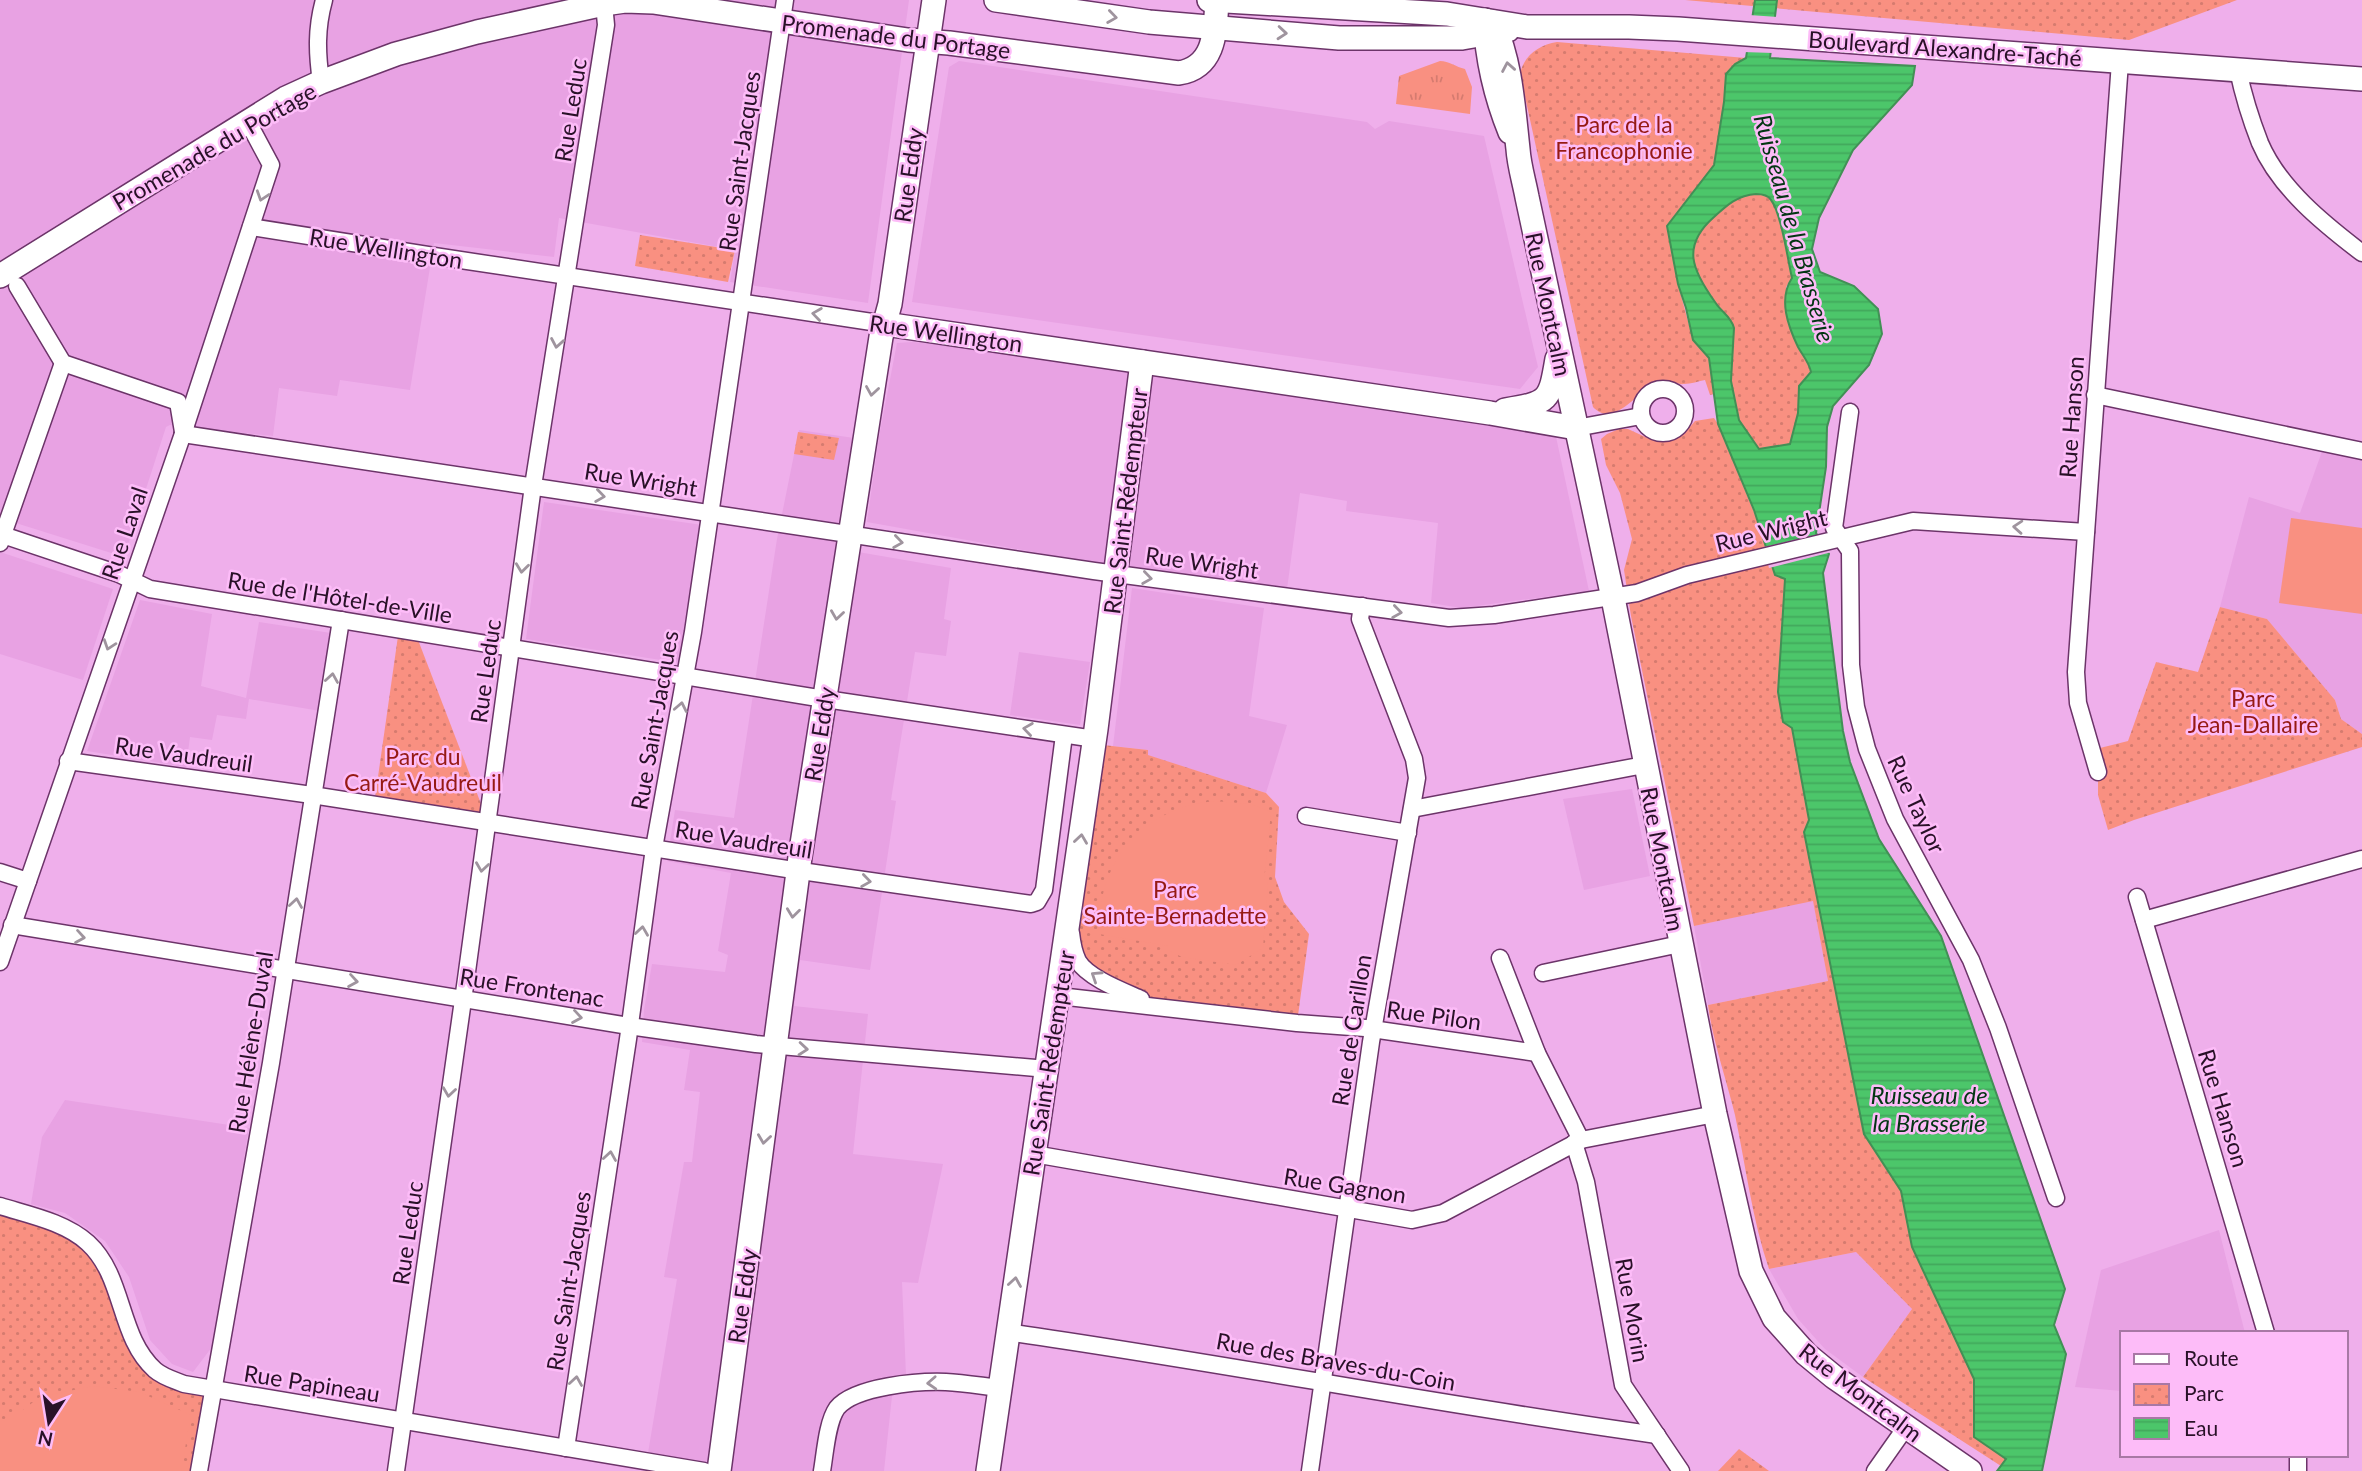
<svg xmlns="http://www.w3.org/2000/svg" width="2362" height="1471" font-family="Lato,sans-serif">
<defs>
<pattern id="grass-tufts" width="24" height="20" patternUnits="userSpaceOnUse" patternTransform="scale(1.75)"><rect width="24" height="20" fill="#f99081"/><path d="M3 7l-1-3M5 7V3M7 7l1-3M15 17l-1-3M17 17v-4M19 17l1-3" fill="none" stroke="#d57b6f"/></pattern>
<pattern id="park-dots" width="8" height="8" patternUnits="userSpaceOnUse" patternTransform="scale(1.75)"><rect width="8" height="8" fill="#f99081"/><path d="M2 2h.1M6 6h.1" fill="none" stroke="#d57b6f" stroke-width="1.8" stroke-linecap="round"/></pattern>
<pattern id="water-rules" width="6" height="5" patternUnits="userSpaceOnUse" patternTransform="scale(1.75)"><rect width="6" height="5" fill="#4cc66a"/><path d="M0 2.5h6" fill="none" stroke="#42a95c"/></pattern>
</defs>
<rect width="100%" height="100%" fill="#efafeb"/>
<!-- built -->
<g fill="#e8a2e3">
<path d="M 0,0 L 909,0 L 868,303 L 730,282 L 735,250 L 559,218 L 554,257 L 434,243 L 410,390 L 340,380 L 337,396 L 279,388 L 273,436 L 170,425 L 166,427 L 124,557 L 0,518 Z"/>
<path d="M 959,61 L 1367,122 L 1375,129 L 1389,121 L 1484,136 L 1538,367 L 1520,389 L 912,302 L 949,67 Z"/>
<path d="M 912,342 L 1037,354 L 1555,432 L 1589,591 L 1461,608 L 1431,603 L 1438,523 L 1346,511 L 1347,501 L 1300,493 L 1287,589 L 1111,566 L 867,522 L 879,437 L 897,343 Z"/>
<path d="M 799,430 L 854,438 L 835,548 L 951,568 L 944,619 L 951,621 L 946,656 L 915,652 L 891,800 L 896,801 L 870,970 L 800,960 L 794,1006 L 868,1014 L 853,1154 L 943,1164 L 918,1283 L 902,1282 L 906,1375 L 892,1396 L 884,1471 L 645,1471 L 677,1279 L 664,1277 L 684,1162 L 692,1162 L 700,1092 L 684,1090 L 690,1050 L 642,1042 L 644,1010 L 652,964 L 725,972 L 728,955 L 718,951 L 731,873 L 667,861 L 675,810 L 734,818 L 777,539 Z"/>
<path d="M 2325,443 L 2362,451 L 2362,734 L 2341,719 L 2335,700 L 2267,619 L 2220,607 L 2249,497 L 2300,513 Z"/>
<path d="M 544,502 L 702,525 L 680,663 L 526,639 Z"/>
<path d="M 0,552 L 113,589 L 83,680 L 0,654 Z"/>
<path d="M 1132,588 L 1264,608 L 1249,716 L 1287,725 L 1266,793 L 1147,755 L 1148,750 L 1113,746 Z"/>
<path d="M 140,600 L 212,614 L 201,686 L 246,698 L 259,622 L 331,633 L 320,711 L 249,699 L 246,719 L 217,715 L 212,740 L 190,737 L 186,767 L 87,751 Z"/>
<path d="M 1019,652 L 1090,662 L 1080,725 L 1010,715 Z"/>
<path d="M 1632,789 L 1650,876 L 1584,890 L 1563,799 Z"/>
<path d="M 1813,900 L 1828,981 L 1708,1005 L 1694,926 Z"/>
<path d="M 65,1100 L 249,1128 L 212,1347 L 193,1372 L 172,1364 L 150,1340 L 129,1277 L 105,1241 L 65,1213 L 31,1204 L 42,1137 Z"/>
<path d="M 2219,1230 L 2245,1333 L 2122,1333 L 2122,1391 L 2075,1387 L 2101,1270 Z"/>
<path d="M 1856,1252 L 1912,1309 L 1863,1377 L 1825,1349 L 1798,1319 L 1769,1269 Z"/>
</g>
<!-- grass -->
<path fill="url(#grass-tufts)" d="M 1440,61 C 1449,61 1456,67 1465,69 L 1472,87 L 1470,114 L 1396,104 L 1399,76 Z"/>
<!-- park -->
<g fill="url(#park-dots)">
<path d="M 1685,0 L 2237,0 L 2129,40 Z"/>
<path d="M 1557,42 L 1746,58 L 1735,64 L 1726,75 L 1724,102 L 1714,165 L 1667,226 L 1678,284 L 1693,340 L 1709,358 L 1714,394 L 1710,395 L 1705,380 C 1699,381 1691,384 1684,384 C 1677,385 1670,380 1663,381 C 1641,384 1616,431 1593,407 L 1520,74 C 1524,55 1539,45 1557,42 Z"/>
<path d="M 1756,194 C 1761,194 1768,195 1771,200 C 1781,212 1788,261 1792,278 L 1786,287 L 1786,297 L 1800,351 L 1809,363 L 1811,373 C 1795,384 1799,398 1798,415 C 1797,425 1792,434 1790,444 L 1759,449 L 1739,420 L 1731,381 L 1734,328 C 1731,316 1721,312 1715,302 C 1692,271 1681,246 1714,217 C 1727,205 1738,195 1756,194 Z"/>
<path d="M 640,235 L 735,250 L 728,282 L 635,266 Z"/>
<path d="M 1714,418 L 1718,424 L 1767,544 L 1772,565 L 1785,579 L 1778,692 L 1783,722 L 1792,728 L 1810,820 L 1805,832 L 1864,1134 L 1901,1191 L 1912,1247 L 1974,1379 L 1974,1437 L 2007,1459 L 2001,1466 L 1863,1377 L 1912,1309 L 1856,1252 L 1769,1269 C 1752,1219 1746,1167 1735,1115 C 1726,1078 1713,1042 1708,1005 L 1828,981 L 1813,901 L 1694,926 L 1631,616 L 1624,570 L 1632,539 L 1620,493 L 1606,465 L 1601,439 L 1607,434 L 1619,429 L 1628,429 L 1652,440 L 1684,434 L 1695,421 Z"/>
<path d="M 798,432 L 839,438 L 834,460 L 794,454 Z"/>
<path d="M 2220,607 L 2267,619 L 2335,700 L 2341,719 L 2362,734 L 2362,747 L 2134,820 L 2108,830 L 2098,795 L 2098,772 L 2092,750 L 2128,741 L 2156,662 L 2198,672 Z"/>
<path d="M 399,629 L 415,632 L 488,822 L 374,805 Z"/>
<path d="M 1094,744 L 1148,750 L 1148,755 L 1266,793 L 1279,807 L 1275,877 L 1284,902 L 1309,934 L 1297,1023 L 1156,1006 L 1100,979 L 1073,942 Z"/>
<path d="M 0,1206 L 91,1246 L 145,1359 L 213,1390 L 199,1471 L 0,1471 Z"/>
<path d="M 1739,1449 L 1769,1471 L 1718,1471 Z"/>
</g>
<!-- pitch -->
<g fill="#f99081">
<path d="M 2291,518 L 2362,528 L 2362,614 L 2279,603 Z"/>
<path d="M 1214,801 L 1251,804 L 1271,812 L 1264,880 L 1268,882 L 1263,948 L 1236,965 L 1182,957 L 1167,950 L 1168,946 L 1099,934 C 1098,861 1140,809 1214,801 Z"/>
<path d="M 93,1386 L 139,1392 L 191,1415 L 181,1471 L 0,1471 L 0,1427 L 40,1397 Z"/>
</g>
<!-- water -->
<path fill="url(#water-rules)" stroke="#429056" stroke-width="2" fill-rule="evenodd" d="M 1755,0 L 1777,0 L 1770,58 L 1915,66 L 1912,85 L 1853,150 L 1819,218 L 1812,249 L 1820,272 L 1854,286 L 1878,309 L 1882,334 L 1869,365 L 1833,406 L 1827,427 L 1826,467 L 1816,533 L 1829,554 L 1823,573 L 1843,731 L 1850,762 L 1879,839 L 1941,936 L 2065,1289 L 2054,1325 L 2066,1354 L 2042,1471 L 1997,1471 L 2006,1459 L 1974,1437 L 1974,1379 L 1912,1247 L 1901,1191 L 1864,1134 L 1804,832 L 1809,820 L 1792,728 L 1783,722 L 1778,692 L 1785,579 L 1775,575 L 1754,510 L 1718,424 L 1709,358 L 1693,340 L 1686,308 L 1678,284 L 1667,226 L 1714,165 L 1724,102 L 1726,74 L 1735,64 L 1746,58 ZM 1756,194 C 1761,194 1768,195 1771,200 C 1781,212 1788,261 1792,278 C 1778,299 1788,326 1798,347 C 1803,356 1809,362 1811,372 L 1799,386 L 1798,413 L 1790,444 L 1759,449 L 1739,420 L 1731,381 L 1734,328 C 1731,316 1721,312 1715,302 C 1692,270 1681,246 1714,217 C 1727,205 1738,195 1756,194 Z"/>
<!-- pier -->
<g fill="#efafeb">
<path d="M 1749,15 L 1778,17 L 1773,53 L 1743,52 Z"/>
<path d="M 1821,534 L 1832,552 L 1769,568 L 1764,547 Z"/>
</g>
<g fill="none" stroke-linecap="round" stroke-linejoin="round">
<!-- street casing -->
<g stroke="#6c3469" stroke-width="19">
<g id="street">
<path d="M 2238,70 C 2243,94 2251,120 2260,143 C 2279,188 2324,224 2362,253"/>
<path d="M 321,82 C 317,53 316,29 324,0"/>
<path d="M 251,227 L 434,256 L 885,324"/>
<path d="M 17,286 L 63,363 L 178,402 L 183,432"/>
<circle cx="1663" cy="411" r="22"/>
<path d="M 2095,395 L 2362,451"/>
<path d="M 1850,412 L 1834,528 L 1850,551 L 1851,665 L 1856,707 L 1867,749 L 1895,819 L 1971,960 L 1998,1028 L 2056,1198"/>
<path d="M 1576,428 L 1641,416"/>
<path d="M 183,434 L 1094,571 L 1449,618 L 1494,615 L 1637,593 L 1687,575 L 1913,521 L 2086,532"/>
<path d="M 183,434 L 271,165 L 248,122"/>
<path d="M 0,534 L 119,574 L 150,589 L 812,697 L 1095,739"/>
<path d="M 0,543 L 63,363"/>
<path d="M 68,761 L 312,795 L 787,869 L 1031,904 L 1037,902 L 1044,890 L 1064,735"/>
<path d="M 2098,772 L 2078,703 L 2076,672 L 2120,62"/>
<path d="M 1412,809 L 1644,765"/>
<path d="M 1306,816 L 1408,833"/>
<path d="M 0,872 L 28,881"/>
<path d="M 2137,897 L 2266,1333"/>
<path d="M 2144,920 L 2362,859"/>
<path d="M 12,925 L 629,1026 L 756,1044 L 1047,1069"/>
<path d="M 1071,933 C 1072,942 1074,953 1078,961 C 1088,978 1123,991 1141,999"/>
<path d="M 1500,958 L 1537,1053 L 1581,1140"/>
<path d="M 0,962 L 186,425"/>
<path d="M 1543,973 L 1680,944"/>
<path d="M 1059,996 L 1297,1023 L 1365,1028 L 1537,1053"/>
<path d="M 1574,1143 L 1586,1182 L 1623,1385 L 1681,1471"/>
<path d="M 1034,1154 L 1412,1220 L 1443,1213 L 1581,1140 L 1715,1114"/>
<path d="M 0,1206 C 29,1215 65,1222 88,1243 C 125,1277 118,1337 155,1370 C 163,1377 174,1380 184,1384 L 704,1471"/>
<path d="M 1007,1332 C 1224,1363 1439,1405 1657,1435"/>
<path d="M 566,1448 L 628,1039 L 654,848 L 693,632 L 785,0"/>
<path d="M 199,1471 L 271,1063 L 341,620"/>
<path d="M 396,1471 L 466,979 L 533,486 L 606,25 L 604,4"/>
<path d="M 822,1471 C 825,1454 827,1422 837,1408 C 855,1386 919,1381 946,1382 C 964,1383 982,1386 1000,1388"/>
<path d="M 1310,1471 L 1371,1042 L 1417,778 L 1414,759 L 1360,619 L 1362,606"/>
<path d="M 1875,1471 L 1906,1427"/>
<path d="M 2298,1471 L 2298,1455"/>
</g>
</g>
<!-- secondary casing -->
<g stroke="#6c3469" stroke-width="26">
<g id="secondary">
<path d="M 996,0 L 1149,22 L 1339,38 L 1462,38 L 1508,30"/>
<path d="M 1209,0 L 1447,14 L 1527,27 L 1629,27 L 1678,29 L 2362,79"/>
<path d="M 1485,20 C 1487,60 1495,95 1510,132"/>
<path d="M 1493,22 C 1511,63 1513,104 1518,149 C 1519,165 1524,181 1527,197 L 1613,598 L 1715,1114 L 1751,1271 L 1774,1318 L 1806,1354 L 1834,1377 L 1970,1471"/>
<path d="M 0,276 L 286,98 L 321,82 L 396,54 L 477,32 L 604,4 L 625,1 L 653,2 L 908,40 L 949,43 L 1179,73 C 1216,67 1215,30 1217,1"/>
<path d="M 885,324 L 1490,413 L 1576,428"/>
<path d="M 1505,410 C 1549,403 1550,401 1557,359"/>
<path d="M 719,1471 L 800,857 L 881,337 L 890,304 L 934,0"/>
<path d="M 988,1471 L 1096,729 L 1142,362"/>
</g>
</g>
<!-- street -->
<use href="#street" stroke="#fff" stroke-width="16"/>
<!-- secondary -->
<use href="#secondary" stroke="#fff" stroke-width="23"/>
</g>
<!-- one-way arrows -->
<defs><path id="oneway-chevron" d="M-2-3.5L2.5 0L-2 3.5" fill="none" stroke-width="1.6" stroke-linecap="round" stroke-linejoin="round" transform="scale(1.75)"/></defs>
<g stroke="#9f949e">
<use href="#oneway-chevron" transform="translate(1112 17) rotate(8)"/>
<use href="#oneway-chevron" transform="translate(1282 33) rotate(5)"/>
<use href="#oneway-chevron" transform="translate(1508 67) rotate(-100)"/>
<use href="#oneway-chevron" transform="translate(262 196) rotate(108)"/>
<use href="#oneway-chevron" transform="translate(817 314) rotate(-172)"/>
<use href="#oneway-chevron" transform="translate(557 343) rotate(100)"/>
<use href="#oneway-chevron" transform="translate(872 391) rotate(99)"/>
<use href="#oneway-chevron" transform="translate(600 496) rotate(8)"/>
<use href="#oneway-chevron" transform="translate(2018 527) rotate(-176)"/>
<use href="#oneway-chevron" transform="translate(898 542) rotate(8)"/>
<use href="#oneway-chevron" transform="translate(522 568) rotate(97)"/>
<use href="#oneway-chevron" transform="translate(1147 578) rotate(8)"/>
<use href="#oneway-chevron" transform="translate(1397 612) rotate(8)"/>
<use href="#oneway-chevron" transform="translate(837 615) rotate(98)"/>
<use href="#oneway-chevron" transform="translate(109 645) rotate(109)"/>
<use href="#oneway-chevron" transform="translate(332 678) rotate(-81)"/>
<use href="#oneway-chevron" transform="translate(681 707) rotate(-79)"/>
<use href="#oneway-chevron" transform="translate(1028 729) rotate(-172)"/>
<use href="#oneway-chevron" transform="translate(1081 839) rotate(-82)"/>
<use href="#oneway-chevron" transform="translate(482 867) rotate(98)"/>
<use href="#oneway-chevron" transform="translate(866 881) rotate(8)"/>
<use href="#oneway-chevron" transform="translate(296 903) rotate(-81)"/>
<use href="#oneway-chevron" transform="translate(793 913) rotate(97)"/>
<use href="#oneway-chevron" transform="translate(642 931) rotate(-82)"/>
<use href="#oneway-chevron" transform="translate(80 937) rotate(9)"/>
<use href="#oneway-chevron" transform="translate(1096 976) rotate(-147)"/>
<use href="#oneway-chevron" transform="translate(353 981) rotate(9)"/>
<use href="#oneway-chevron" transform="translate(577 1017) rotate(9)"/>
<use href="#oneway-chevron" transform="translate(803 1049) rotate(5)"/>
<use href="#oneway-chevron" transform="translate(449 1092) rotate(98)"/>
<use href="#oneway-chevron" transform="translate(764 1139) rotate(98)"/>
<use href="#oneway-chevron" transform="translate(610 1156) rotate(-81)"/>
<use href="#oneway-chevron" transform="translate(1015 1282) rotate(-81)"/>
<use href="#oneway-chevron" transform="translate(576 1381) rotate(-81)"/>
<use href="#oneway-chevron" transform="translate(932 1383) rotate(177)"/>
</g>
<g text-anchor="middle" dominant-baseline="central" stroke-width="5" stroke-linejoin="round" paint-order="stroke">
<!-- street labels -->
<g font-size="23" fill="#291128" stroke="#fdbcf8">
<text transform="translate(896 36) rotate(7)">Promenade du Portage</text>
<text transform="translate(1945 48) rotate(4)">Boulevard Alexandre-Taché</text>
<text transform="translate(570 110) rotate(-81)">Rue Leduc</text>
<text transform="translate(214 146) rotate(-30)">Promenade du Portage</text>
<text transform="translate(739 161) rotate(-82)">Rue Saint-Jacques</text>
<text transform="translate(908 175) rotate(-82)">Rue Eddy</text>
<text transform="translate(386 248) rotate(9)">Rue Wellington</text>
<text transform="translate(1549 304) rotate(78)">Rue Montcalm</text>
<text transform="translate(946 333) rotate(8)">Rue Wellington</text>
<text transform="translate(2071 417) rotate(-86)">Rue Hanson</text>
<text transform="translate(641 479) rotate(9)">Rue Wright</text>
<text transform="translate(1125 501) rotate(-83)">Rue Saint-Rédempteur</text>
<text transform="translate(1771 530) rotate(-14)">Rue Wright</text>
<text transform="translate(124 533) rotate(-71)">Rue Laval</text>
<text transform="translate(1202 562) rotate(8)">Rue Wright</text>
<text transform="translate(340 597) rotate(9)">Rue de l'Hôtel-de-Ville</text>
<text transform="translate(485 671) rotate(-82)">Rue Leduc</text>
<text transform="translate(654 720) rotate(-80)">Rue Saint-Jacques</text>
<text transform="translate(819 734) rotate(-81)">Rue Eddy</text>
<text transform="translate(184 754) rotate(8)">Rue Vaudreuil</text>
<text transform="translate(1917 804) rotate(65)">Rue Taylor</text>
<text transform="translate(744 839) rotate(9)">Rue Vaudreuil</text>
<text transform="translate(1663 859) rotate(79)">Rue Montcalm</text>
<text transform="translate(532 987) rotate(9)">Rue Frontenac</text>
<text transform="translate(1434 1015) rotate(8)">Rue Pilon</text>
<text transform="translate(1351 1030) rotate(-81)">Rue de Carillon</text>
<text transform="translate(250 1042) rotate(-81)">Rue Hélène-Duval</text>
<text transform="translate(1048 1063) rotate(-81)">Rue Saint-Rédempteur</text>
<text transform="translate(2224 1108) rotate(73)">Rue Hanson</text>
<text transform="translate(1345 1185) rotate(9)">Rue Gagnon</text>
<text transform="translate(407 1233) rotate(-82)">Rue Leduc</text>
<text transform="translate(568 1281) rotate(-81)">Rue Saint-Jacques</text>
<text transform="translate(742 1296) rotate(-82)">Rue Eddy</text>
<text transform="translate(1633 1310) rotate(80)">Rue Morin</text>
<text transform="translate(1336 1361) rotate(10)">Rue des Braves-du-Coin</text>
<text transform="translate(312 1383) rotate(9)">Rue Papineau</text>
<text transform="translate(1861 1392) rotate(37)">Rue Montcalm</text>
</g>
<!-- park labels -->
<g font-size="23" fill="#961a14" stroke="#fdbcf8">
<text x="1624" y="124">Parc de la<tspan x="1624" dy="26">Francophonie</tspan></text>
<text x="2253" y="698">Parc<tspan x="2253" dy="26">Jean-Dallaire</tspan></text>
<text x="423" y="756">Parc du<tspan x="423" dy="26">Carré-Vaudreuil</tspan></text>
<text x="1175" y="889">Parc<tspan x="1175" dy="26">Sainte-Bernadette</tspan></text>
</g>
<!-- water labels -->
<g font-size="24" font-style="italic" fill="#033613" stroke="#fdbcf8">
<text transform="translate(1795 228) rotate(74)">Ruisseau de la Brasserie</text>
<text x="1929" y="1094">Ruisseau de<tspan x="1929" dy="28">la Brasserie</tspan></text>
</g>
</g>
<!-- legend -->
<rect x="2120" y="1331" width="228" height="126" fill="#fdbcf8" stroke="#a878a5" stroke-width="2"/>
<rect x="2134" y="1354" width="35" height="10" fill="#ffffff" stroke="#a878a5" stroke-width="2"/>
<text x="2184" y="1366" font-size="21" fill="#291128">Route</text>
<rect x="2134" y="1384" width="35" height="21" fill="url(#park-dots)" stroke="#a878a5" stroke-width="2"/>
<text x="2184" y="1401" font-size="21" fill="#291128">Parc</text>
<rect x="2134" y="1418" width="35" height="21" fill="url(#water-rules)" stroke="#a878a5" stroke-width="2"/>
<text x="2184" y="1436" font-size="21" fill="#291128">Eau</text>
<!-- north arrow -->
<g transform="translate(49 1422) rotate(192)" stroke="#fdbcf8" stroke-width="5" paint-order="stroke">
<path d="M0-5L12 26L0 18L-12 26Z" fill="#291128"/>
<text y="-10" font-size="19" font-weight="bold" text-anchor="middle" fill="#291128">N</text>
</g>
</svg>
